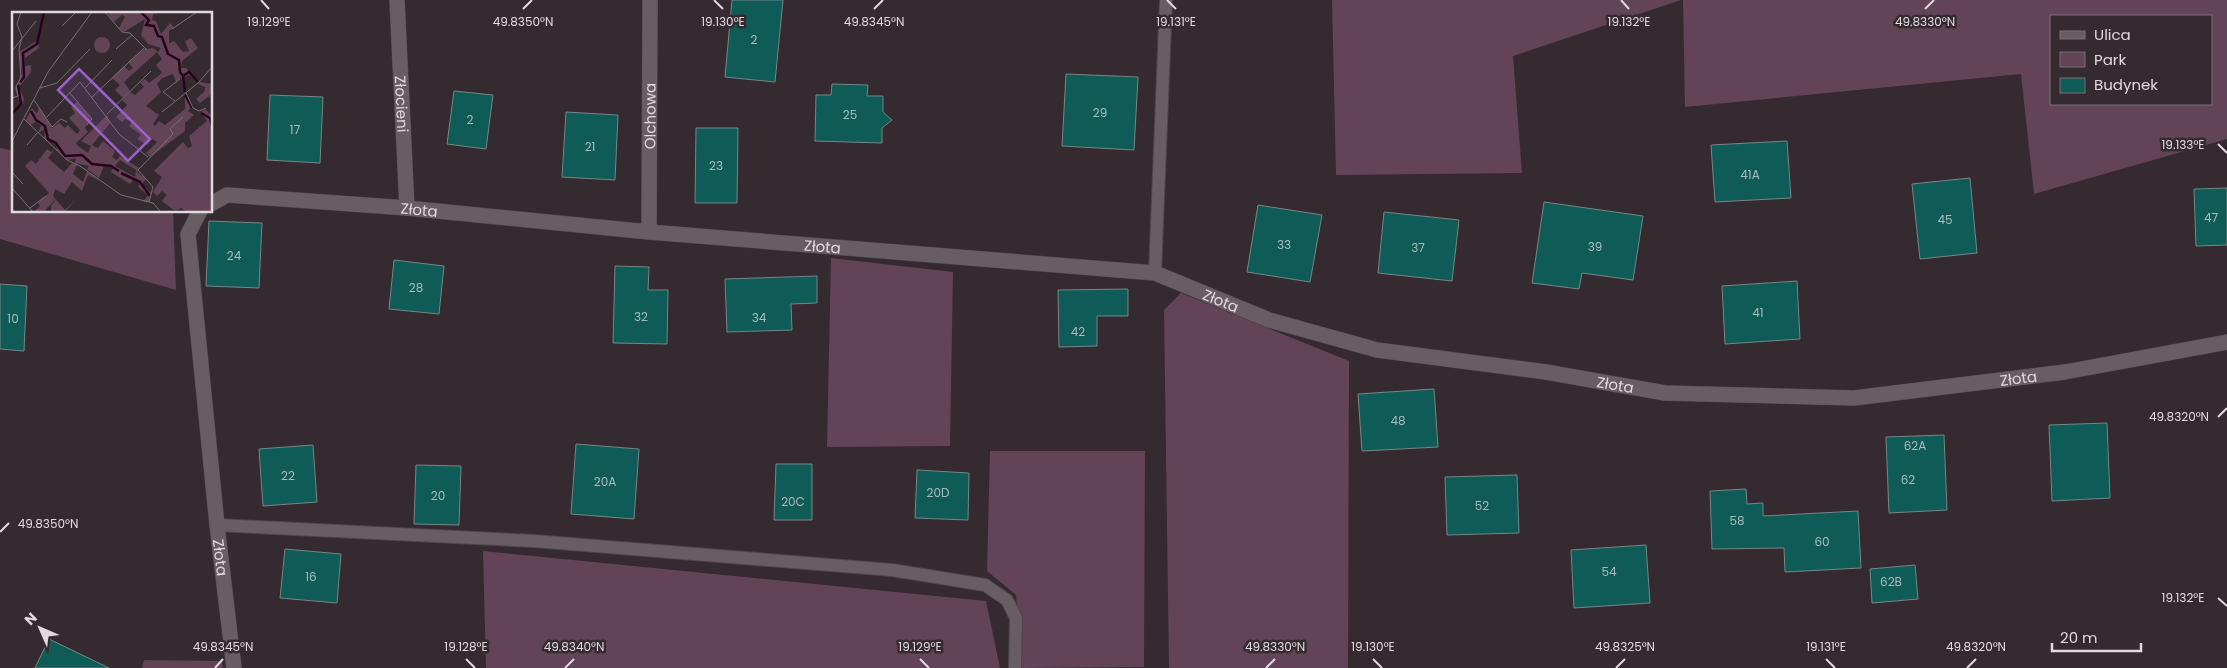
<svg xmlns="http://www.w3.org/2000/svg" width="2227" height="668" font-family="Poppins,sans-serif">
<rect width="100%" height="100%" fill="#342a30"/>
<!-- green -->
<g fill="#634356" fill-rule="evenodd">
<path d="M 1332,0 L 1681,0 L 1513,56 L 1522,173 L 1336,175 Z"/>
<path d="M 1683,0 L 2227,0 L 2227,139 L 2034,194 L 2021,74 L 1685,107 ZM 2051,16 L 2211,16 L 2211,104 L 2051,104 Z"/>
<path d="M 0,148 L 14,151 L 14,211 L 173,211 L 176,290 L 0,239 Z"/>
<path d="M 831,258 L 953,272 L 950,446 L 827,447 Z"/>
<path d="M 1181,293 L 1349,361 L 1348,668 L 1169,668 L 1164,310 Z"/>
<path d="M 990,451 L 1145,451 L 1144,667 L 1022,668 L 1016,595 L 987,571 Z"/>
<path d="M 483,551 L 986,601 L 1000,668 L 486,668 Z"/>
<path d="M 144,660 L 222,661 L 223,668 L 142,668 Z"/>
</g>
<!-- building -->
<g fill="#0e5b58" stroke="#778685">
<path d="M 732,0 L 783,0 L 775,82 L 725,77 Z"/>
<path d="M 1066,74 L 1138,77 L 1134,150 L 1062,146 Z"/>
<path d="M 832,84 L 868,85 L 867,96 L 883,96 L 883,112 L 892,120 L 882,128 L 882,143 L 815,141 L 816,95 L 831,95 Z"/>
<path d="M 454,91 L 493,95 L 486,149 L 447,144 Z"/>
<path d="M 270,95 L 323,97 L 320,163 L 267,160 Z"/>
<path d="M 566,112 L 618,115 L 615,180 L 562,177 Z"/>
<path d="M 696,128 L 738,128 L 737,203 L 695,203 Z"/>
<path d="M 1787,141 L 1791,198 L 1715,202 L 1711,145 Z"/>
<path d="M 1970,178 L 1977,253 L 1920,259 L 1912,184 Z"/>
<path d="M 2227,188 L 2227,245 L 2196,246 L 2194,189 Z"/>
<path d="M 1544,202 L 1643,216 L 1633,280 L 1582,273 L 1579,289 L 1532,283 Z"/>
<path d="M 1258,205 L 1322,215 L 1310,282 L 1247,272 Z"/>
<path d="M 1384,212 L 1459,220 L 1452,281 L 1378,273 Z"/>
<path d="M 209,221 L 262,223 L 259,288 L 206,286 Z"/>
<path d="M 394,260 L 444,266 L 439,314 L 389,309 Z"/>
<path d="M 615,266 L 649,267 L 648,290 L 668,290 L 667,344 L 613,343 Z"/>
<path d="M 817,276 L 817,303 L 791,304 L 792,330 L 727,332 L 725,279 Z"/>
<path d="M 1797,281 L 1800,339 L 1725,344 L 1722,286 Z"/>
<path d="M 0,284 L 27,286 L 24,351 L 0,349 Z"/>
<path d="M 1128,289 L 1128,316 L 1097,316 L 1097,346 L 1059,347 L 1058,290 Z"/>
<path d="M 1434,389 L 1438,447 L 1362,451 L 1358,394 Z"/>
<path d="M 2107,423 L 2110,498 L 2052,501 L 2049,425 Z"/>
<path d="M 1944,435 L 1947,510 L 1889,513 L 1886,437 Z"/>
<path d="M 576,444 L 639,449 L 634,519 L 571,514 Z"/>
<path d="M 313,445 L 317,502 L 263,506 L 259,449 Z"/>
<path d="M 776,464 L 812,464 L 812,520 L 774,520 Z"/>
<path d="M 416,465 L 461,466 L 459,525 L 414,524 Z"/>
<path d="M 917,470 L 969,473 L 968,520 L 915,518 Z"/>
<path d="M 1517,475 L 1519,533 L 1447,535 L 1445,477 Z"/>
<path d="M 1746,489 L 1747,504 L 1763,503 L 1763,516 L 1858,511 L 1861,568 L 1785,572 L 1784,548 L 1712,549 L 1710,491 Z"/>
<path d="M 1646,545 L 1650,603 L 1574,608 L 1571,550 Z"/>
<path d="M 285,549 L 341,554 L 337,603 L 280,598 Z"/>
<path d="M 1915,565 L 1918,599 L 1872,603 L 1870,569 Z"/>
<path d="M 49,639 L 109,668 L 35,668 Z"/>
</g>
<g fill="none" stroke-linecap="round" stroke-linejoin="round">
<!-- lane casing -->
<g stroke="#4e464b" stroke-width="14">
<g id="lane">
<path d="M 1155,273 L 1166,0"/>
<path d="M 217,525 L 534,541 L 892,570 L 985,585 L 1007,600 L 1016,618 L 1015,668"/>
</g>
</g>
<!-- street casing -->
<g stroke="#4e464b" stroke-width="16">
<g id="street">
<path id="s1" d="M 397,0 L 407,208"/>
<path id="s2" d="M 211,204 L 227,195 L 407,208 L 649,232 L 1155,273 L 1269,320 L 1377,350 L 1546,372 L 1665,393 L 1854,398 L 2065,372 L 2227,342"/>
<path id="s3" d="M 200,211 L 188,234 L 217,525 L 234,668"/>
<path id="s4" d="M 649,232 L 650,0"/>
</g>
</g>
<!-- lane -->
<use href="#lane" stroke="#685d63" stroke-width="12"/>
<!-- street -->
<use href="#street" stroke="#685d63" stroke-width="15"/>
</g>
<!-- ticks -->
<path fill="none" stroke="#e0d9dd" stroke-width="2" d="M 261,0 L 269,9M 714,0 L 723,9M 1167,0 L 1176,9M 1621,0 L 1629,9M 523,9 L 532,0M 874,9 L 883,0M 1925,9 L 1934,0M 2218,144 L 2227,153M 2218,417 L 2227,408M 0,532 L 9,523M 2218,598 L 2227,606M 466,659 L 475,668M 920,659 L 929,668M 1373,659 L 1382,668M 1826,659 L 1835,668M 215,668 L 223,659M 565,668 L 574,659M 1266,668 L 1275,659M 1616,668 L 1625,659M 1967,668 L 1976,659"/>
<g text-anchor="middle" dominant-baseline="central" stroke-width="5" stroke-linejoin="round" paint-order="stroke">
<!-- number labels -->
<g font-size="12" fill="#acbabc">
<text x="754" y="39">2</text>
<text x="1100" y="112">29</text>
<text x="850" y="114">25</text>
<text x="470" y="119">2</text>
<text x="295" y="129">17</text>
<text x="590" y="146">21</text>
<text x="716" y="165">23</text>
<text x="1750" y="174">41A</text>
<text x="2211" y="217">47</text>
<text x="1945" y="219">45</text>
<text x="1284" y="244">33</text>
<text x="1595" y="246">39</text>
<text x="1418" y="247">37</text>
<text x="234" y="255">24</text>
<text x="416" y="287">28</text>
<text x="1758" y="312">41</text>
<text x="641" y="316">32</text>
<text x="759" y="317">34</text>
<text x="13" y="318">10</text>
<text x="1078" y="331">42</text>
<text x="1398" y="420">48</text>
<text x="1915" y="445">62A</text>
<text x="288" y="475">22</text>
<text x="1908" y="479">62</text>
<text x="605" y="481">20A</text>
<text x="938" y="492">20D</text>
<text x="438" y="495">20</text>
<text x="793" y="501">20C</text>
<text x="1482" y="505">52</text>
<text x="1737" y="520">58</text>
<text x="1822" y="541">60</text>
<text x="1609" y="571">54</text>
<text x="311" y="576">16</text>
<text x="1891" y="581">62B</text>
</g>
<!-- street labels -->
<g font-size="15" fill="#e0d9dd" stroke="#342a30">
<text stroke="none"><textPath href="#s1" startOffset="104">Złocieni</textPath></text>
<text stroke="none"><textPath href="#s4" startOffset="116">Olchowa</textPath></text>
<text stroke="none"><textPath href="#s2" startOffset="211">Złota</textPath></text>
<text stroke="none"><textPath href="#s2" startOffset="616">Złota</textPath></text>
<text stroke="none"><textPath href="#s2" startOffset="1021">Złota</textPath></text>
<text stroke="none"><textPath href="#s2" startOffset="1831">Złota</textPath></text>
<text stroke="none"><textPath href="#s2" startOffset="1426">Złota</textPath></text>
<text stroke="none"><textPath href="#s3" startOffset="351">Złota</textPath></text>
</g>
</g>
<!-- overview -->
<g transform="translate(12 12)">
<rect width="200" height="200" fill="#342a30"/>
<path d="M 99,0 L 149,0 L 141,2 L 140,8 L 144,9 L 149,22 L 158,11 L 162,15 L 157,19 L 157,31 L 162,29 L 171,40 L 177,39 L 173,29 L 179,26 L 186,36 L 170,49 L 169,56 L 174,56 L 187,70 L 177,63 L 172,65 L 173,81 L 169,65 L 164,70 L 161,62 L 150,66 L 145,72 L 149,80 L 134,94 L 147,103 L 141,112 L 143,114 L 147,109 L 153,113 L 173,97 L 173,81 L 180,95 L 176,99 L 182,103 L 173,111 L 173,119 L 138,145 L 134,141 L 145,130 L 140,127 L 135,133 L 125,127 L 129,123 L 117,114 L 120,110 L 113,107 L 110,110 L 104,105 L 115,93 L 110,88 L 118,80 L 123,83 L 132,75 L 128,71 L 133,67 L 137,71 L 150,61 L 144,53 L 150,47 L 145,40 L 112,70 L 118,79 L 111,86 L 103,78 L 108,73 L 100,66 L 112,54 L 117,59 L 121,56 L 116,50 L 132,37 L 141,36 L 146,40 L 149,36 L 136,32 L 129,23 L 133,7 L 112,20 L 107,16 L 113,5 L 110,3 L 102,10 L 96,2 ZM82 33a8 8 0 1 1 16 0a8 8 0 1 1-16 0ZM 26,28 L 27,36 L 13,46 L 13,54 L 19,53 L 19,60 L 7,75 L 12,87 L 9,95 L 3,77 L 10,61 L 7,40 ZM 188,70 L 200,72 L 200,82 L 188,91 L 184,87 L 193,79 L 193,75 L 186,72 ZM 65,90 L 79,107 L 73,116 L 76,120 L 64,131 L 66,134 L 76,141 L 79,134 L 69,129 L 95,103 L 98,111 L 80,133 L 86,136 L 91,129 L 103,139 L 100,145 L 105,148 L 108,144 L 127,156 L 125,160 L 134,167 L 130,172 L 139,181 L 137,189 L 131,190 L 136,183 L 126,175 L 128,172 L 121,168 L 118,172 L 99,160 L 101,156 L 92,154 L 87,166 L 75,157 L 77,154 L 63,151 L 64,146 L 56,148 L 45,138 L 44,131 L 32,127 L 33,117 L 26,121 L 29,114 L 24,110 L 19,113 L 14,108 L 20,96 L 25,102 L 27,95 L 40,116 L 47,111 L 53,116 L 56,113 L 65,122 L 68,118 L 57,106 L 63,101 L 59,95 ZM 108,148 L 124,158 L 123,165 L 103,154 ZM 193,97 L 200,104 L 200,200 L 175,200 L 169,196 L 163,199 L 150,189 L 155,183 L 150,179 L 145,184 L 141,180 L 150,165 L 142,159 L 171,130 L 176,136 L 180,134 L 177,124 L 195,109 L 189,100 ZM 35,137 L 39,140 L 42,138 L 36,146 L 52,160 L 60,151 L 65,153 L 61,162 L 71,170 L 75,159 L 88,169 L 76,163 L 70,179 L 60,170 L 52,182 L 43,177 L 41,184 L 53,198 L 64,187 L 53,200 L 39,200 L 39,194 L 43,189 L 40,186 L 42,189 L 33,198 L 36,200 L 22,200 L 28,194 L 26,191 L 37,181 L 13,154 L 19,148 L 24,152 Z" fill="#634356" fill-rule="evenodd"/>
<path fill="none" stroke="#2a001d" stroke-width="2.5" d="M 129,0 L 137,8 L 134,13 L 142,14 L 146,24 L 150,25 L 156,42 L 167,48 L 168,60 L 171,64 L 177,60 L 186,70M 171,64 L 173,80M 8,70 L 12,65 L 11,41 L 25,32 L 32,0M 173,82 L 180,96M 19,99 L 24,108 L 33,114 L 36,127 L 44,131 L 53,144 L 70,143 L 80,152 L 99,154 L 107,159M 189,101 L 198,106 L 200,114M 0,102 L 9,92 L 6,73M 109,161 L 128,170 L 138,184"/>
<path fill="none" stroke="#797075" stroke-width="1" d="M 93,0 L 110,20 L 118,21 L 135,38M 50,14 L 64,0M 160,17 L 185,0M 104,37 L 120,23M 0,39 L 24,9M 28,76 L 45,71 L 78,37M 73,76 L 100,48M 57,80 L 80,107 L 75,113M 174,81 L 181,96 L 187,99 L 194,96M 80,85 L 132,36M 0,86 L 6,84 L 4,74 L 9,66 L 7,37 L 10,25 L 5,12 L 9,0M 22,88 L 40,115 L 49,107 L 55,110M 163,89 L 151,80 L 168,67M 150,100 L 186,71 L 200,55M 95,102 L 139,59M 35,105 L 68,70 L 107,122 L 136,145M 12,107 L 55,148 L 68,154 L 109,183 L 141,191 L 149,200M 0,129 L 36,60 L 80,0M 15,133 L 25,121M 0,160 L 11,172M 0,176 L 21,200M 137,190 L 141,175 L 126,158 L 161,122 L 158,117 L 171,105M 18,196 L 34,184"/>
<path fill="#9960c8" fill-opacity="0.15" stroke="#9960c8" stroke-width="2.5" d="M 67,57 L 138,127 L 116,149 L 46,78 Z"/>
<rect width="200" height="200" fill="none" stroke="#e0d9dd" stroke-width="2.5"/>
</g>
<g font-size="12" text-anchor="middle" fill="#e0d9dd" stroke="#342a30" stroke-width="5" stroke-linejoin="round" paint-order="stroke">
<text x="1176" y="26">19.131°E</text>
<text x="269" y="26">19.129°E</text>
<text x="523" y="26">49.8350°N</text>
<text x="723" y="26">19.130°E</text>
<text x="874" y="26">49.8345°N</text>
<text x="1629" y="26">19.132°E</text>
<text x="1925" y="26">49.8330°N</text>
<text x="2183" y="149">19.133°E</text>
<text x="2179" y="421">49.8320°N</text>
<text x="48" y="528">49.8350°N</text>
<text x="2183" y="602">19.132°E</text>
<text x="1625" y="651">49.8325°N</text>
<text x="223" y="651">49.8345°N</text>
<text x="466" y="651">19.128°E</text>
<text x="574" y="651">49.8340°N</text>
<text x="920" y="651">19.129°E</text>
<text x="1275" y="651">49.8330°N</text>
<text x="1373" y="651">19.130°E</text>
<text x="1826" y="651">19.131°E</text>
<text x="1976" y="651">49.8320°N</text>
</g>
<!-- legend -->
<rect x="2050" y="15" width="162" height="90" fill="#342a30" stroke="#797075"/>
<rect x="2060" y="31" width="25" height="8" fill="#685d63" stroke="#797075"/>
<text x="2094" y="40" font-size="15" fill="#e0d9dd">Ulica</text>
<rect x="2060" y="52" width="25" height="15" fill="#634356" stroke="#797075"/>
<text x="2094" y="65" font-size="15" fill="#e0d9dd">Park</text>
<rect x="2060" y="78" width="25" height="15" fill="#0e5b58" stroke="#797075"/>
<text x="2094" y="90" font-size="15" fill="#e0d9dd">Budynek</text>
<!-- north arrow -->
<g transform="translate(40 628) rotate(315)" stroke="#342a30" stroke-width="4" paint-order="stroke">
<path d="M0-4L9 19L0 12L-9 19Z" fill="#e0d9dd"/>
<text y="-8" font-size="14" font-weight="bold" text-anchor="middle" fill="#e0d9dd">N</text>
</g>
<!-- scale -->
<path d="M2052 643v8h89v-8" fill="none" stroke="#e0d9dd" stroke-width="2.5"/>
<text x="2060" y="643" font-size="15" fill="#e0d9dd" stroke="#342a30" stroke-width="4" paint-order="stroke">20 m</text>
</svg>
